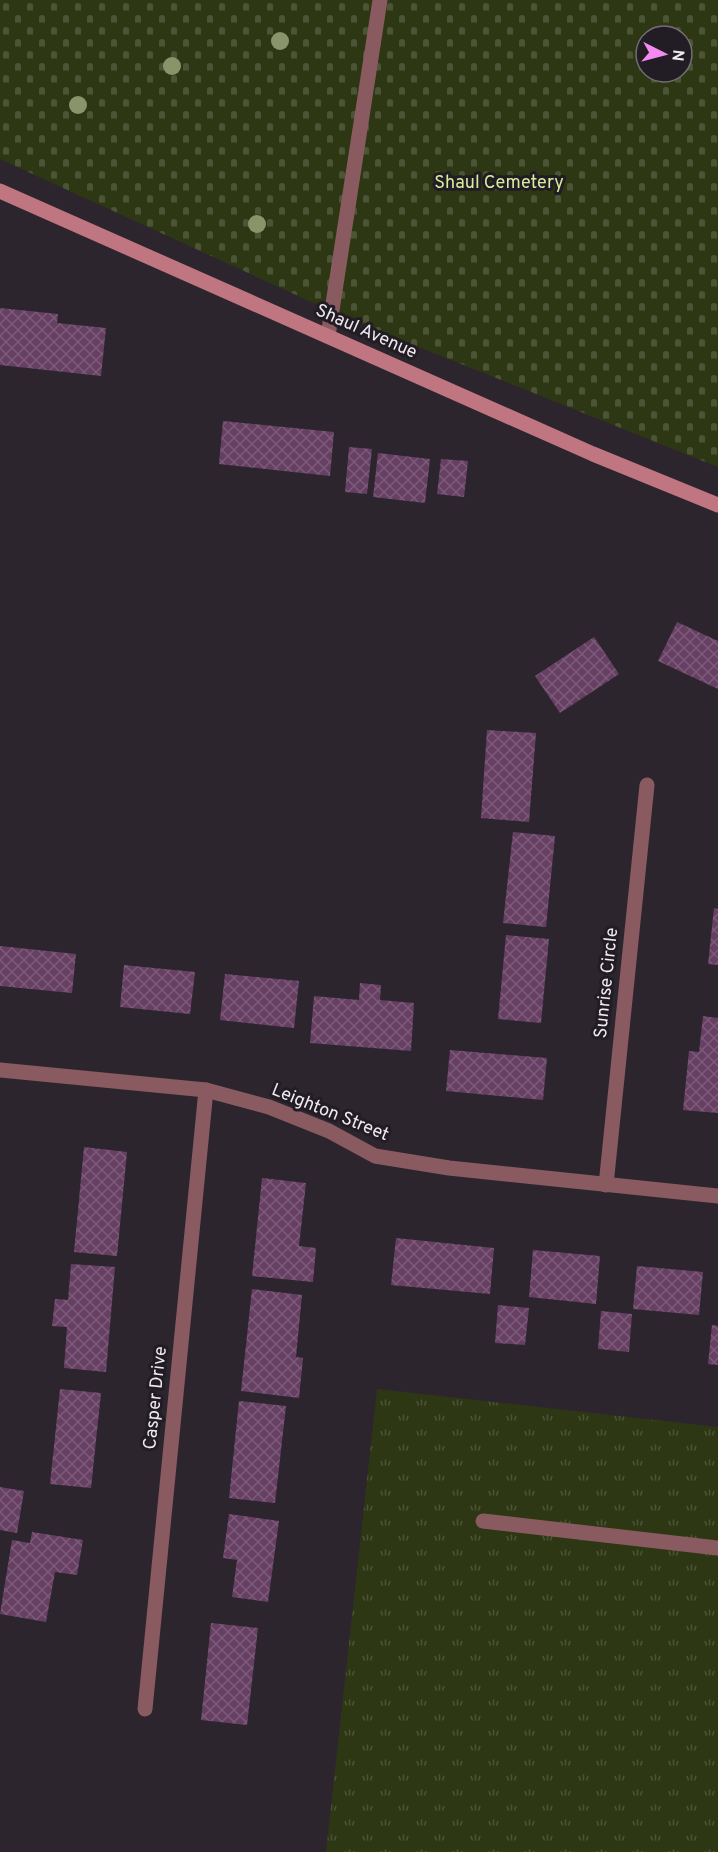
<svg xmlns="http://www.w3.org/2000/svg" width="718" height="1852" font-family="Overpass,sans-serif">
<defs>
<pattern id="grass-tufts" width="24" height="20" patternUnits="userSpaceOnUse" patternTransform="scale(1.5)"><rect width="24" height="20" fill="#2d3714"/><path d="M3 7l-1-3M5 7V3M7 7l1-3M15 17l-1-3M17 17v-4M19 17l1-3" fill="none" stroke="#4c5436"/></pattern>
<pattern id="cemetery-stones" width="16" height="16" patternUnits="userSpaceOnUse" patternTransform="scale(1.5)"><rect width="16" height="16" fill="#2d3714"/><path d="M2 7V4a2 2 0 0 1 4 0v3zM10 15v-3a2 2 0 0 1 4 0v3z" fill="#4c5436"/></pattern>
<pattern id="building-cross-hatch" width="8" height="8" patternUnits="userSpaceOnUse" patternTransform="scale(1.5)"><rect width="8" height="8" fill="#663f63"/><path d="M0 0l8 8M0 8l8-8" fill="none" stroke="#7c5b7a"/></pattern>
</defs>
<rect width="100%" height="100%" fill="#2c252e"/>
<!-- grass -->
<path fill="url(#grass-tufts)" d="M 377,1389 L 718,1427 L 718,1852 L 326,1852 Z"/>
<!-- cemetery -->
<path fill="url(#cemetery-stones)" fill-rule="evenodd" d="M 0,0 L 718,0 L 718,467 L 389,335 L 307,300 L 0,159 ZM 646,36 L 682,36 L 682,72 L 646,72 Z"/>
<!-- building -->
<g fill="url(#building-cross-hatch)">
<path d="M 0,308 L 58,314 L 57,323 L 106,328 L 101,376 L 0,365 Z"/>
<path d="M 223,421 L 334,432 L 330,476 L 219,464 Z"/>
<path d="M 349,447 L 372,449 L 367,494 L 345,492 Z"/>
<path d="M 378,453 L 430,459 L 425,503 L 373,497 Z"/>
<path d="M 441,459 L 468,461 L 464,497 L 437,494 Z"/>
<path d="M 677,622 L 718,641 L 718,689 L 658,661 Z"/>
<path d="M 594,637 L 619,674 L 560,713 L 535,676 Z"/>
<path d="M 487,730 L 536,733 L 529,822 L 481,818 Z"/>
<path d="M 513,832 L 555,836 L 546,927 L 503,923 Z"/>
<path d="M 714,908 L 718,909 L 718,965 L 708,964 Z"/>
<path d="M 506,935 L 549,939 L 541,1023 L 498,1019 Z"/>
<path d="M 0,946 L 76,954 L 72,993 L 0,986 Z"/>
<path d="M 124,965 L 195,972 L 190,1014 L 120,1007 Z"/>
<path d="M 225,974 L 299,981 L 294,1028 L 220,1020 Z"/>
<path d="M 360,983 L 381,985 L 380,1000 L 414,1003 L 411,1051 L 310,1043 L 314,996 L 359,1000 Z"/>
<path d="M 703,1016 L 718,1018 L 718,1113 L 683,1110 L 689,1051 L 699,1052 Z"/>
<path d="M 450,1050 L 547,1058 L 543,1100 L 446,1091 Z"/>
<path d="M 84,1147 L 127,1152 L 117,1256 L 74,1252 Z"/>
<path d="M 262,1178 L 306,1183 L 299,1246 L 316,1248 L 313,1282 L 252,1276 Z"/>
<path d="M 396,1238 L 494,1248 L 490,1294 L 391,1285 Z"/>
<path d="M 533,1250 L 600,1256 L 596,1304 L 529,1297 Z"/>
<path d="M 71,1264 L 115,1267 L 106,1372 L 64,1368 L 67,1327 L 52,1326 L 55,1299 L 68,1300 Z"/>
<path d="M 637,1266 L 703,1272 L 699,1315 L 633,1309 Z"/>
<path d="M 252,1289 L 302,1295 L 296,1357 L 303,1358 L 299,1398 L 241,1391 Z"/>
<path d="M 498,1305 L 529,1308 L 525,1345 L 495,1343 Z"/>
<path d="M 601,1311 L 632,1314 L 629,1352 L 598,1349 Z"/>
<path d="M 712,1325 L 718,1326 L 718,1365 L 708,1364 Z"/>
<path d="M 60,1389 L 101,1393 L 91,1488 L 50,1484 Z"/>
<path d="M 239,1401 L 286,1406 L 275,1503 L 229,1498 Z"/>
<path d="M 0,1487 L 24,1491 L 17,1533 L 0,1530 Z"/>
<path d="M 229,1514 L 279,1521 L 268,1602 L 232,1597 L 237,1560 L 223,1558 Z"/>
<path d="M 32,1532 L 83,1540 L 77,1575 L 55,1572 L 46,1622 L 0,1614 L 12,1540 L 30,1543 Z"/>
<path d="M 211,1623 L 258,1628 L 247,1725 L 201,1720 Z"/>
</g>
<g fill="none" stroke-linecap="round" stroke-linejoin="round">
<!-- service -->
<g stroke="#895b60" stroke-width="15">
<path d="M 328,336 L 380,0"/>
<path d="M 483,1521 L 718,1548"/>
</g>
<!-- minor -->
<g stroke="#895b60" stroke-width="15">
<path d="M 0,1070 L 206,1090 L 269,1107 L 329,1131 L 375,1156 L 449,1168 L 718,1196"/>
<path d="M 606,1185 L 647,785"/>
<path d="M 145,1709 L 206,1090"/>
</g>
<!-- secondary -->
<path stroke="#c07680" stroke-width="15" d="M 0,191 L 593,454 L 718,505"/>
</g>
<!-- trees -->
<g fill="#8a946b">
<circle cx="280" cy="41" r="9"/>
<circle cx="172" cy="66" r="9"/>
<circle cx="78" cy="105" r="9"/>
<circle cx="257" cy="224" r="9"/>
</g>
<g text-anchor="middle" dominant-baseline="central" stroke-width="6" stroke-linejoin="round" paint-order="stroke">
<!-- park labels -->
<g font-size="18" fill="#d6ee9d" stroke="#221c24">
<text x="499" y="183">Shaul Cemetery</text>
</g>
<!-- street labels -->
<g font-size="18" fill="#efeaf0" stroke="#221c24">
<text transform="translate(366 332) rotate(24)">Shaul Avenue</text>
<text transform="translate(607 983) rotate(-84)">Sunrise Circle</text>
<text transform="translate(330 1113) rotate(22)">Leighton Street</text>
<text transform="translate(156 1398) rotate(-84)">Casper Drive</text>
</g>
</g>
<!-- north arrow -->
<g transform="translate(664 54) rotate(96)"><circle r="28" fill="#221c24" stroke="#746e76" stroke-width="1.5"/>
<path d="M0-4.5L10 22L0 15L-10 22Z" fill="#f38af1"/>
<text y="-9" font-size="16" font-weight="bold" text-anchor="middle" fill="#efeaf0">N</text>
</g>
</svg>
